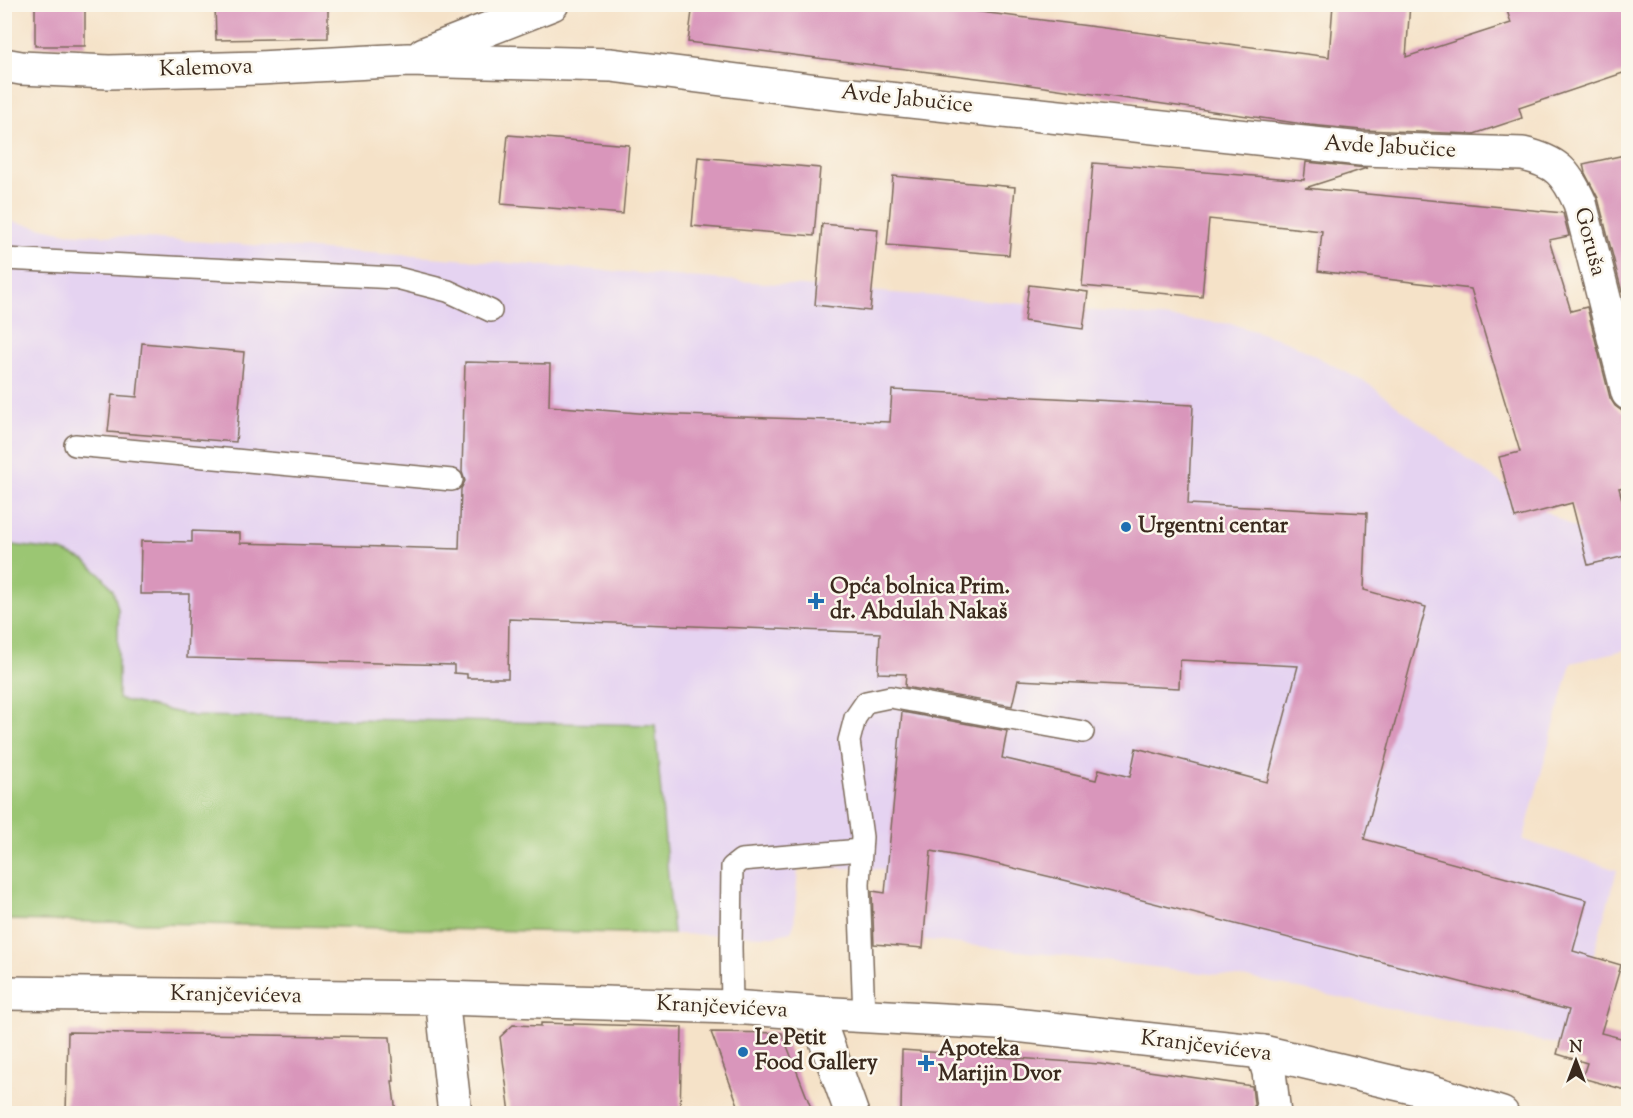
<svg xmlns="http://www.w3.org/2000/svg" width="1633" height="1118" font-family="'Sorts Mill Goudy',serif">
<rect width="100%" height="100%" fill="#fbf7ec"/>
<filter id="ink" filterUnits="userSpaceOnUse"><feTurbulence type="fractalNoise" baseFrequency=".0167" numOctaves="2"/><feDisplacementMap in="SourceGraphic" scale="12" xChannelSelector="R" yChannelSelector="G"/><feConvolveMatrix kernelMatrix="1 2 1 2 8 2 1 2 1" color-interpolation-filters="sRGB"/></filter>
<filter id="wash" filterUnits="userSpaceOnUse"><feTurbulence type="fractalNoise" baseFrequency=".008" numOctaves="4" result="noise"/><feDisplacementMap in="SourceGraphic" scale="24" xChannelSelector="R" yChannelSelector="G"/><feGaussianBlur stdDeviation="1.35" result="paint"/><feColorMatrix in="noise" values="0 0 0 0 0 0 0 0 0 0 0 0 0 0 0 0 0 1.4 0 .05"/><feComposite in="paint" operator="in"/></filter>
<g filter="url(#wash)">
<rect width="100%" height="100%" fill="#f5e2c8"/>
<!-- built -->
<path fill="#e5d3f1" d="M 5,220 L 67,233 L 430,257 L 984,300 L 1232,324 L 1289,342 L 1370,385 L 1478,467 L 1528,501 L 1619,554 L 1628,551 L 1628,649 L 1571,663 L 1523,840 L 1617,870 L 1568,1047 L 1254,979 L 885,935 L 878,922 L 884,869 L 798,867 L 794,925 L 791,932 L 773,936 L 5,920 Z"/>
<!-- green -->
<path fill="#9bc673" stroke="#6b7848" stroke-width="1.5" d="M 5,544 L 62,551 L 85,561 L 103,577 L 113,590 L 118,609 L 118,699 L 193,716 L 655,725 L 673,934 L 5,920 Z"/>
<g id="blocks">
<!-- building -->
<g fill="#d996bb">
<rect x="35" y="4" width="50" height="42"/>
<path d="M 215,4 L 328,4 L 328,38 L 216,40 Z"/>
<path d="M 693,4 L 919,4 L 1329,57 L 1333,4 L 1410,4 L 1406,57 L 1511,23 L 1505,4 L 1629,4 L 1629,71 L 1519,108 L 1522,118 L 1474,134 L 1362,130 L 1310,125 L 1009,82 L 688,42 Z"/>
<path d="M 508,135 L 629,145 L 623,214 L 501,204 Z"/>
<path d="M 1629,154 L 1629,292 L 1622,292 L 1598,198 L 1585,173 L 1583,164 Z"/>
<path d="M 698,157 L 820,168 L 814,236 L 692,226 Z"/>
<path d="M 1306,162 L 1367,168 L 1305,188 L 1563,213 L 1569,236 L 1549,240 L 1571,311 L 1587,307 L 1610,398 L 1615,406 L 1622,411 L 1629,411 L 1629,487 L 1619,488 L 1629,526 L 1629,555 L 1588,565 L 1572,503 L 1515,518 L 1499,457 L 1520,452 L 1471,289 L 1318,271 L 1322,231 L 1209,219 L 1202,297 L 1082,286 L 1093,163 L 1304,180 Z"/>
<path d="M 893,176 L 1015,187 L 1009,255 L 887,245 Z"/>
<path d="M 822,224 L 878,229 L 870,311 L 815,305 Z"/>
<path d="M 1029,285 L 1088,292 L 1083,329 L 1024,321 Z"/>
<path d="M 142,343 L 244,352 L 236,442 L 108,432 L 112,395 L 137,397 Z"/>
<path d="M 465,362 L 550,364 L 549,406 L 651,414 L 890,422 L 892,390 L 1193,405 L 1188,504 L 1367,513 L 1364,590 L 1426,607 L 1364,839 L 1587,900 L 1573,951 L 1621,965 L 1601,1033 L 1629,1040 L 1629,1091 L 1582,1078 L 1587,1063 L 1557,1054 L 1569,1010 L 1068,881 L 980,860 L 931,851 L 923,948 L 874,944 L 872,891 L 885,893 L 902,712 L 1007,731 L 1002,758 L 1096,780 L 1099,769 L 1130,777 L 1136,748 L 1267,782 L 1298,666 L 1180,660 L 1179,688 L 1018,680 L 1012,706 L 905,687 L 906,674 L 878,673 L 880,633 L 509,619 L 508,678 L 467,678 L 467,674 L 454,673 L 454,665 L 187,658 L 189,594 L 140,594 L 141,541 L 192,542 L 192,531 L 240,533 L 240,543 L 459,549 L 461,489 L 465,481 L 462,472 Z"/>
<path d="M 541,1023 L 682,1027 L 680,1113 L 510,1113 L 500,1037 L 513,1025 L 541,1026 Z"/>
<path d="M 68,1032 L 390,1037 L 394,1081 L 392,1081 L 396,1113 L 141,1112 L 141,1113 L 66,1113 Z"/>
<path d="M 711,1032 L 782,1033 L 813,1113 L 741,1113 Z"/>
<path d="M 902,1050 L 1100,1064 L 1252,1086 L 1255,1113 L 901,1113 Z"/>
</g>
</g>
</g>
<g filter="url(#ink)">
<use href="#blocks" fill-opacity="0" stroke="#7c6a5a" stroke-width="1.5"/>
<g fill="none" stroke-linecap="round" stroke-linejoin="round">
<!-- lane casing -->
<g stroke="#7c6a5a" stroke-width="24">
<g id="lane">
<path d="M 4,259 L 397,278 L 448,291 L 491,311"/>
<path d="M 75,445 L 452,480"/>
<path d="M 732,1007 L 731,947 L 732,867 L 741,860 L 861,850"/>
<path d="M 864,1016 L 859,884 L 862,837 L 849,741 L 855,718 L 866,702 L 890,697 L 1083,732"/>
<path d="M 1429,1091 L 1432,1114"/>
</g>
</g>
<!-- street casing -->
<g stroke="#7c6a5a" stroke-width="36">
<g id="street">
<path d="M 424,54 L 552,4"/>
<path d="M 4,65 L 21,68 L 109,72 L 259,68 L 408,60 L 611,65 L 834,93 L 1361,149 L 1523,154 C 1557,162 1566,172 1580,203 L 1628,393"/>
<path d="M 4,993 L 442,998 L 732,1007 L 816,1013 L 997,1023 L 1263,1052 L 1429,1091 L 1502,1114"/>
<path d="M 442,998 L 455,1114"/>
<path d="M 816,1013 L 852,1114"/>
<path d="M 1263,1052 L 1269,1072 L 1274,1114"/>
</g>
</g>
<!-- lane -->
<use href="#lane" stroke="#fff" stroke-width="21"/>
<!-- street -->
<use href="#street" stroke="#fff" stroke-width="33"/>
</g>
</g>
<!-- markers -->
<g fill="#1f6fb2" stroke="#fbf7ec" stroke-width="2">
<circle cx="1126" cy="527" r="6"/>
<path d="M813 592h6v6h6v6h-6v6h-6v-6h-6v-6h6z"/>
<circle cx="743" cy="1052" r="6"/>
<path d="M923 1054h6v6h6v6h-6v6h-6v-6h-6v-6h6z"/>
</g>
<g text-anchor="middle" dominant-baseline="central" stroke-width="5" stroke-linejoin="round" paint-order="stroke">
<!-- street labels -->
<g font-size="22" fill="#3b2a1e" stroke="#fbf7ec">
<text transform="translate(206 69) rotate(-2)">Kalemova</text>
<text transform="translate(907 100) rotate(6)">Avde Jabučice</text>
<text transform="translate(1390 148) rotate(3)">Avde Jabučice</text>
<text transform="translate(1589 242) rotate(75)">Goruša</text>
<text transform="translate(236 996) rotate(1)">Kranjčevićeva</text>
<text transform="translate(722 1008) rotate(3)">Kranjčevićeva</text>
<text transform="translate(1206 1047) rotate(7)">Kranjčevićeva</text>
</g>
<!-- poi labels -->
<g font-size="22" font-weight="bold" fill="#3b2a1e" stroke="#fbf7ec" text-anchor="start">
<text x="1138" y="527">Urgentni centar</text>
<text x="830" y="588">Opća bolnica Prim.<tspan x="830" dy="25">dr. Abdulah Nakaš</tspan></text>
<text x="755" y="1039">Le Petit<tspan x="755" dy="25">Food Gallery</tspan></text>
<text x="938" y="1050">Apoteka<tspan x="938" dy="25">Marijin Dvor</tspan></text>
</g>
</g>
<!-- margin -->
<rect width="1633" height="1118" fill="none" stroke="#fbf7ec" stroke-width="24"/>
<!-- north arrow -->
<g transform="translate(1576 1061)" stroke="#fbf7ec" stroke-width="4.5" paint-order="stroke">
<path d="M0-4.5L10 22L0 15L-10 22Z" fill="#3b2a1e"/>
<text y="-9" font-size="16" font-weight="bold" text-anchor="middle" fill="#3b2a1e">N</text>
</g>
</svg>
